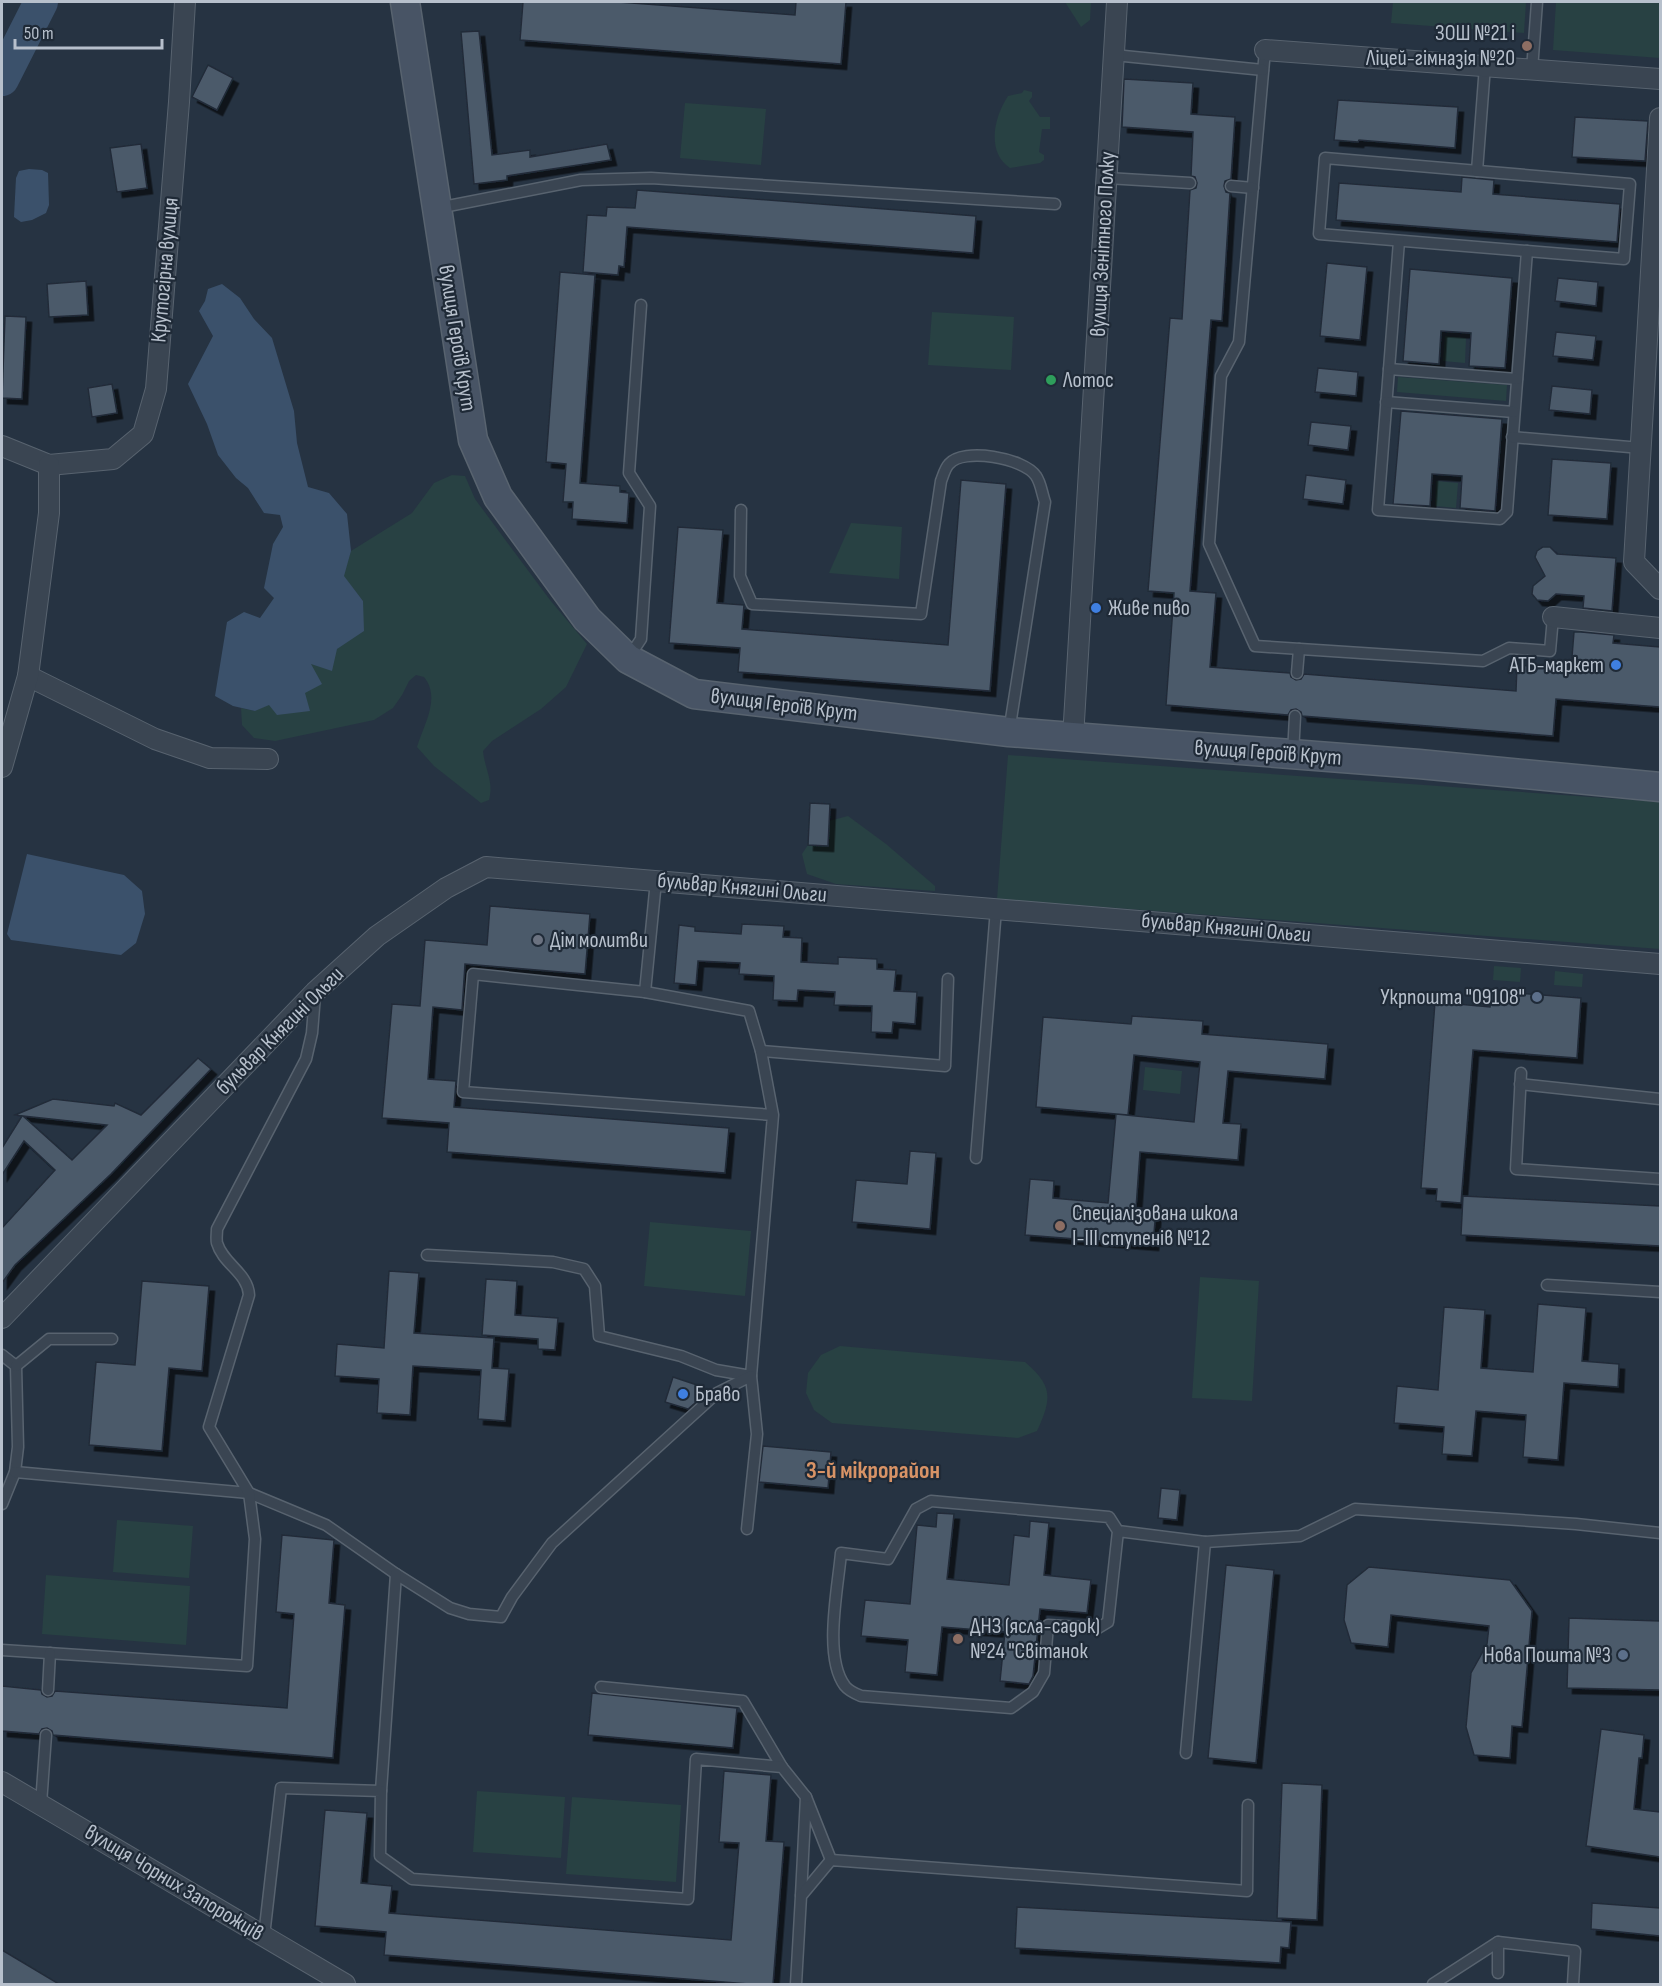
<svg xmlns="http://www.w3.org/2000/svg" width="1662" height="1986" font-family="'Sofia Sans Condensed',sans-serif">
<defs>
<filter id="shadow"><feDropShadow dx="5.5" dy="5.5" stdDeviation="0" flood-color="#0009"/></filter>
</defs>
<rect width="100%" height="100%" fill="#263342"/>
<!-- green -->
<g fill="#284143">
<path d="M 1065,2 L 1091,2 L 1090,20 L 1081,27 Z"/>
<path d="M 1393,2 L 1526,2 L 1524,33 L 1391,23 Z"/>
<path d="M 1556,2 L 1660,2 L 1660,58 L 1553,50 Z"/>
<path d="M 1024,90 L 1032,92 L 1032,97 L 1029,101 L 1040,117 L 1050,117 L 1050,129 L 1042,129 L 1039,152 L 1044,155 L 1044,160 L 1040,163 L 1010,168 C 986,152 994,117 1008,96 L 1022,93 Z"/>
<path d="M 685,103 L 766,109 L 761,165 L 680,158 Z"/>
<path d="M 932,312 L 1014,317 L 1011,370 L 928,365 Z"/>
<path d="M 1445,336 L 1466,338 L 1465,363 L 1443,361 Z"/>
<path d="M 1398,377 L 1507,385 L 1506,401 L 1397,392 Z"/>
<path d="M 452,475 L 465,476 L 475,499 L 550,600 L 587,644 L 566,687 L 541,709 L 492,741 L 483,751 C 485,770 494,781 489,800 L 481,803 L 434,766 L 417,747 C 424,724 441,698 424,677 L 416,675 L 409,681 L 402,695 L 393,708 L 374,720 L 275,741 L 254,738 L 242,725 L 241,708 L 255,711 L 269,704 L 304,693 L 311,663 L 337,649 L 363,601 L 343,576 L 351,551 L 412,513 L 434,483 Z"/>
<path d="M 1436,481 L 1458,483 L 1456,508 L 1435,506 Z"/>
<path d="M 851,523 L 902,527 L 899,579 L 829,573 Z"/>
<path d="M 1008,755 L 1660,802 L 1660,949 L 997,899 Z"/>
<path d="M 848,816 L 886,844 L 935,886 L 935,891 L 836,884 L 807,874 L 802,854 L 808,845 L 828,846 L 829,821 Z"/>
<path d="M 1494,966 L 1521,968 L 1520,982 L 1493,980 Z"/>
<path d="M 1555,971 L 1583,974 L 1582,987 L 1554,985 Z"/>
<path d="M 1145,1067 L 1182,1071 L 1180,1094 L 1143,1090 Z"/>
<path d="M 650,1222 L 751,1231 L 745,1296 L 644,1286 Z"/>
<path d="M 1200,1277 L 1259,1281 L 1252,1401 L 1192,1398 Z"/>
<path d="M 840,1346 L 1025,1362 C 1053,1386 1052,1398 1037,1431 L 1018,1438 L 832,1423 L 814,1410 L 806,1393 L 808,1373 L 821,1355 Z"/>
<path d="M 117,1520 L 193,1526 L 189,1578 L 113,1572 Z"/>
<path d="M 46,1575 L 190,1586 L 186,1645 L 42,1634 Z"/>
<path d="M 477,1791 L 565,1797 L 561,1858 L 473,1852 Z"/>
<path d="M 572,1797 L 681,1805 L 676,1882 L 566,1874 Z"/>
</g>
<!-- water -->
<g fill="#3b516b">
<path d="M 29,169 L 42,170 L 48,173 L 49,205 L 46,213 L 32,220 L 21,222 L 14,217 L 16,178 L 19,171 Z"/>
<path d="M 222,284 L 240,298 L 254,319 L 272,338 L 294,411 L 297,443 L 308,487 L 329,493 L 347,514 L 351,551 L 344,576 L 363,601 L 364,631 L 337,649 L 332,671 L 311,664 L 322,684 L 305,693 L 310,711 L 277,715 L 269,705 L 255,711 L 233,706 L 215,696 L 227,622 L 244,612 L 260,618 L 274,598 L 264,588 L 273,544 L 283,527 L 280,515 L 264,513 L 248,488 L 236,478 L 218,455 L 207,424 L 188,384 L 213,336 L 199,311 L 205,301 L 208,289 Z"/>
<path d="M 27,854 L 124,875 L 142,891 L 145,914 L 136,943 L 121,955 L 11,940 L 7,934 Z"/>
</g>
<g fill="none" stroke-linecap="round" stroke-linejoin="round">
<!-- river -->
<path stroke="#3b516b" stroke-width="34" d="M 2,79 L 41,2"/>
</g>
<!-- building -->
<g fill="#4c5a6b" stroke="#212c39" stroke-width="1.5" fill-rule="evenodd" filter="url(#shadow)">
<path d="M 523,2 L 618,2 L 795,15 L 796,2 L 846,2 L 841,64 L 520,40 Z"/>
<path d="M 479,31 L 492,155 L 530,150 L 530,157 L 607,144 L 611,160 L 507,176 L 507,180 L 474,184 L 461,32 Z"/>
<path d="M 208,65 L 233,78 L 217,110 L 192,97 Z"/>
<path d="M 1124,79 L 1193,83 L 1191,114 L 1235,117 L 1231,179 L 1225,181 L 1224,186 L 1226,192 L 1230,193 L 1222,321 L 1211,320 L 1190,591 L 1216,593 L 1210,667 L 1290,673 L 1291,677 L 1296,680 L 1301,679 L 1304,674 L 1516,691 L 1517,665 L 1571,669 L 1574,632 L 1581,632 L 1614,635 L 1613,643 L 1660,647 L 1660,707 L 1556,699 L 1553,736 L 1302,716 L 1301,712 L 1296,709 L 1291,710 L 1288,715 L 1166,705 L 1174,593 L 1148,591 L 1170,318 L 1182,319 L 1190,190 L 1196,188 L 1197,183 L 1195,177 L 1191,176 L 1193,132 L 1122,127 Z"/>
<path d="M 1338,100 L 1458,107 L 1455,148 L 1359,140 L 1358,142 L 1334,140 Z"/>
<path d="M 1575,117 L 1648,121 L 1645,161 L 1572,157 Z"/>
<path d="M 141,144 L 147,188 L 117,192 L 110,148 Z"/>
<path d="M 1462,177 L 1494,180 L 1493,194 L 1620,204 L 1617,242 L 1336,220 L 1339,183 L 1461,192 Z"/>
<path d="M 637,190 L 976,216 L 973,253 L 627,227 L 624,267 L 619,266 L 618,275 L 583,272 L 587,215 L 606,216 L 607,207 L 635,208 Z"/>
<path d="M 1327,263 L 1367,267 L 1360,340 L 1320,336 Z"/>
<path d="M 1410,269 L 1512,278 L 1505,368 L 1469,366 L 1471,333 L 1441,331 L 1439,364 L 1403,361 Z"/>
<path d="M 560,272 L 595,275 L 580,483 L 620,486 L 620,492 L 629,493 L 627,523 L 572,519 L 573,502 L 563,502 L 566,464 L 546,462 Z"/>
<path d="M 1558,278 L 1598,282 L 1596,306 L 1555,301 Z"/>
<path d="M 86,281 L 88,315 L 49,317 L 47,284 Z"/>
<path d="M 5,316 L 26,317 L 22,399 L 2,398 Z"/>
<path d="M 1556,332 L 1596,336 L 1593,360 L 1553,356 Z"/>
<path d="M 1318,368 L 1358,372 L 1356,396 L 1315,392 Z"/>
<path d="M 112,384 L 117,413 L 92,417 L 88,388 Z"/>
<path d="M 1552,386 L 1592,390 L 1590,414 L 1549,410 Z"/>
<path d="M 1401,411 L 1502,419 L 1495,511 L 1460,508 L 1462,476 L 1432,474 L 1430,506 L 1393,504 Z"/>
<path d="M 1311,422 L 1351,426 L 1348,450 L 1308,445 Z"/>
<path d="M 1552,459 L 1611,463 L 1607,519 L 1548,515 Z"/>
<path d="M 1306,475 L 1346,480 L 1343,504 L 1303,499 Z"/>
<path d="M 961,480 L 1006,484 L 990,691 L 738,672 L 740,648 L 669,643 L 678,527 L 723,530 L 717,603 L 744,605 L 742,629 L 948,645 Z"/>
<path d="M 1543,547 L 1550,547 L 1557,554 L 1616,558 L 1612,611 L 1583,608 L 1584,596 L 1556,594 L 1548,601 L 1537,600 L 1532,594 L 1533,586 L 1545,576 L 1535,557 L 1537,551 Z"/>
<path d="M 810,803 L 830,804 L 828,846 L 808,845 Z"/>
<path d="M 490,906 L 590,914 L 585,974 L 465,964 L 462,1010 L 433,1007 L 428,1079 L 456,1081 L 454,1107 L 729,1128 L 725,1173 L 447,1152 L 449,1123 L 382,1118 L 392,1004 L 420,1006 L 425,940 L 487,945 Z"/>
<path d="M 742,924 L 784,926 L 783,937 L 802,938 L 801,962 L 838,964 L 838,957 L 877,959 L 877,969 L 896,970 L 894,991 L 917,992 L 915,1024 L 893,1022 L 892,1033 L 871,1032 L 872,1006 L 834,1005 L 835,992 L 798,990 L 797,1001 L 773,1000 L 774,976 L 739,974 L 740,963 L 698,961 L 696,985 L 674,983 L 679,925 L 695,927 L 695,931 L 741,934 Z"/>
<path d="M 1492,991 L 1581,998 L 1577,1058 L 1473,1050 L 1461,1203 L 1436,1201 L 1437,1189 L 1421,1188 L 1435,1002 L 1490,1007 Z"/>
<path d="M 1132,1016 L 1203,1021 L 1202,1034 L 1328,1044 L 1325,1079 L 1228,1071 L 1223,1123 L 1241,1124 L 1238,1160 L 1140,1152 L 1136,1208 L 1156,1209 L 1153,1245 L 1025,1235 L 1030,1179 L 1054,1181 L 1053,1198 L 1108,1203 L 1116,1114 L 1194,1122 L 1200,1062 L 1134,1055 L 1128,1115 L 1036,1107 L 1043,1017 L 1131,1024 Z"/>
<path d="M 198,1058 L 211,1069 L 111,1174 L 15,1265 L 2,1283 L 2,1228 L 55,1170 L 24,1141 L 2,1175 L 2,1148 L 22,1116 L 15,1115 L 53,1099 L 114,1106 L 115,1103 L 141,1115 ZM 23,1116 L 107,1125 L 72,1160 Z"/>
<path d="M 910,1151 L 936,1153 L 930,1229 L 852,1222 L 856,1180 L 907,1184 Z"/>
<path d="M 1463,1196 L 1660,1206 L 1660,1246 L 1461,1235 Z"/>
<path d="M 389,1271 L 419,1273 L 414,1333 L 494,1338 L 492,1368 L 509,1369 L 505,1421 L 478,1419 L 481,1370 L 413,1366 L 410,1415 L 377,1413 L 379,1379 L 335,1376 L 337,1344 L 384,1348 Z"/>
<path d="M 486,1279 L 517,1281 L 515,1315 L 558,1318 L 555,1350 L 538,1349 L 538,1339 L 482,1335 Z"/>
<path d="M 142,1281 L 209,1286 L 202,1371 L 169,1368 L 162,1451 L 89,1445 L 96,1362 L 135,1365 Z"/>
<path d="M 1538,1304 L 1586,1308 L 1582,1361 L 1619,1364 L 1618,1387 L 1564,1383 L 1558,1460 L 1523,1457 L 1526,1415 L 1476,1411 L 1472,1456 L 1442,1454 L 1444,1427 L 1394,1423 L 1397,1386 L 1438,1390 L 1444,1307 L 1485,1310 L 1481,1368 L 1533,1372 Z"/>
<path d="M 673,1377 L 700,1386 L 695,1403 L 688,1409 L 665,1402 Z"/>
<path d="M 763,1446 L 831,1452 L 828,1488 L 759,1482 Z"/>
<path d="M 1161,1488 L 1180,1490 L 1177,1520 L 1158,1518 Z"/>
<path d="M 937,1513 L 954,1514 L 947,1579 L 1009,1585 L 1014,1535 L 1029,1537 L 1030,1521 L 1049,1523 L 1044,1575 L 1091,1580 L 1087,1613 L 1040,1609 L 1033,1676 L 1029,1684 L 1000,1681 L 1005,1632 L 942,1627 L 937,1675 L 905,1672 L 908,1640 L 861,1636 L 865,1600 L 910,1604 L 917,1525 L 936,1527 Z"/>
<path d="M 282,1535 L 334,1540 L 329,1603 L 345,1605 L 333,1758 L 53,1735 L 52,1731 L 47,1728 L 42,1729 L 39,1734 L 2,1731 L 2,1686 L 41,1690 L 42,1694 L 47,1697 L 52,1696 L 55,1691 L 287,1708 L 294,1614 L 276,1612 Z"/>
<path d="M 1226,1565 L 1274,1570 L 1256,1763 L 1208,1758 Z"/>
<path d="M 1369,1567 L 1510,1580 L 1532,1611 L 1522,1727 L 1512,1726 L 1510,1758 L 1474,1755 L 1466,1727 L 1471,1673 L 1487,1644 L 1489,1626 L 1391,1615 L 1388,1647 L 1351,1643 L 1344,1620 L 1347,1585 Z"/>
<path d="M 1569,1618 L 1660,1621 L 1660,1690 L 1567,1688 Z"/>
<path d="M 592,1693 L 737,1708 L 733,1748 L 588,1735 Z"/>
<path d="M 1601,1729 L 1644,1735 L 1642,1758 L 1639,1758 L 1634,1809 L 1660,1812 L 1660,1857 L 1586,1846 Z"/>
<path d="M 724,1771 L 771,1775 L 766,1841 L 784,1842 L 773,1984 L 749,1984 L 384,1955 L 386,1932 L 315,1926 L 325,1810 L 367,1813 L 361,1883 L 392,1886 L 389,1913 L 731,1940 L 739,1843 L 719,1842 Z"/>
<path d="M 1282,1783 L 1322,1785 L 1317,1920 L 1277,1918 Z"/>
<path d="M 1592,1903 L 1660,1908 L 1660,1936 L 1591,1929 Z"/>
<path d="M 1017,1907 L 1291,1922 L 1289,1948 L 1281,1947 L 1280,1963 L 1015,1948 Z"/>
<path d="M 2,1950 L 59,1984 L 2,1984 Z"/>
</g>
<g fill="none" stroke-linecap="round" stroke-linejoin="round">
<!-- lane casing -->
<g stroke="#58636f" stroke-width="13">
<g id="lane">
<path d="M 1265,50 L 1239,342 L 1221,376 L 1209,544 L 1255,646 L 1483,661 L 1509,648 L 1550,651 L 1553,617"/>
<path d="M 1114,55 L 1263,70"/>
<path d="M 1532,70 L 1537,2"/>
<path d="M 1325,158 L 1630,184 L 1624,259 L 1319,234 Z"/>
<path d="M 1477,171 L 1485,66"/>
<path d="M 1107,178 L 1190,183"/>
<path d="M 1231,186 L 1253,188"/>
<path d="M 438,208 L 581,180 L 651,178 L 1055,204"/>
<path d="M 1399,241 L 1378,510 L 1500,519 L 1507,512 L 1527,251"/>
<path d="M 1389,369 L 1517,379"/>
<path d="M 1386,402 L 1514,412"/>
<path d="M 1512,437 L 1641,448"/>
<path d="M 741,510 L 740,576 L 752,604 L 921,614 L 941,481 C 943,476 945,468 949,464 C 963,447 1024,458 1036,476 C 1041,483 1042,494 1045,502 L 1009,732"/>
<path d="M 629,657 L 641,639 L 650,506 L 629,473 L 641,305"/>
<path d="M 1297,673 L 1299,649"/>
<path d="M 1293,754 L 1295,716"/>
<path d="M 645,992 L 656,881"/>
<path d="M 761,1051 L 945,1066 L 948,979"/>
<path d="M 1521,1073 L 1516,1169 L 1660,1179"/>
<path d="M 1520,1084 L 1660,1099"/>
<path d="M 976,1158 L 996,909"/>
<path d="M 427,1255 L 553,1262 L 584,1269 L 595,1286 L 599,1336 L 681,1356 L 716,1370 L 751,1376 L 773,1115 L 761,1051 L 749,1011 L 645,992 L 473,974 L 463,1092 L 773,1115"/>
<path d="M 1547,1285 L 1660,1292"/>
<path d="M 2,1355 L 16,1366 L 18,1447 L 15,1472 L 2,1504"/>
<path d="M 16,1366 L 49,1339 L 112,1339"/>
<path d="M 15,1472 L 249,1493 L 326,1525 L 396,1574 L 450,1608 L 469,1614 L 501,1617 L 512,1597 L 552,1543 L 717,1393 L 751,1376 L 757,1434 L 747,1529"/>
<path d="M 1118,1531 L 1109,1517 L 931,1501 L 916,1509 L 888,1559 L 841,1553 C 838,1588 823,1657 845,1686 C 849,1691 856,1694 861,1696 L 1011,1708 L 1033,1692 L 1044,1673 L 1048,1625 L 1098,1628 L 1108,1622 L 1118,1531 L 1205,1542"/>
<path d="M 2,1650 L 247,1666 L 255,1539 L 249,1493 L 209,1427 L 249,1295 C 248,1273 223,1264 217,1243 C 216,1239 217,1233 217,1229 L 306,1059 L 312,1033 L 315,995"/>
<path d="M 601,1687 L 743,1701 L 782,1767"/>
<path d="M 48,1690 L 50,1653"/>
<path d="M 1186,1753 L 1205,1542 L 1300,1536 L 1355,1509 L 1576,1524 L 1660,1533"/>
<path d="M 381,1791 L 396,1574"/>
<path d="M 41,1804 L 46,1735"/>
<path d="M 801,1895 L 806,1797 L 831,1860"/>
<path d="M 264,1936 L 281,1788 L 381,1791 L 380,1856 L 412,1879 L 688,1899 L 696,1759 L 782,1767 L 806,1797"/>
<path d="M 1498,1942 L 1498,1973"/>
<path d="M 796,1984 L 801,1896 L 831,1860 L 1247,1891 L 1248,1805"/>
<path d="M 1433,1984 L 1498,1942 L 1575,1951 L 1573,1984"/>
</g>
</g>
<!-- street casing -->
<g stroke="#58636f" stroke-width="22">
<g id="street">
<path d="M 1265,50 L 1660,79"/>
<path d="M 1660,118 L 1634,562 L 1660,589"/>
<path d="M 2,446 L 49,465 L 113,459 L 143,434 L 156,389 L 179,102 L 185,2"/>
<path d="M 1553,617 L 1660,628"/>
<path d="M 28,676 L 155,739 L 210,758 L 268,759"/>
<path d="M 1073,738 L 1117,2"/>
<path d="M 2,767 L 28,676 L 49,513 L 49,465"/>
<path d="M 2,1318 L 315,992 L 377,936 L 446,888 L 486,867 L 1660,964"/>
<path d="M 2,1782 L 345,1984"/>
</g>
</g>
<!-- secondary casing -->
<g stroke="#58636f" stroke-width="31">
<path id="secondary" d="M 405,2 L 473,440 L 498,497 L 509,512 L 587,619 L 628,659 L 694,694 L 1009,732 L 1419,764 L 1660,787"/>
</g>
<!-- lane -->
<use href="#lane" stroke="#3a4552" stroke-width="10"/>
<!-- street -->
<use href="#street" stroke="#3a4552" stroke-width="20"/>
<!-- secondary -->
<use href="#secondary" stroke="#485465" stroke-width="28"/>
</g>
<!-- markers -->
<g fill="#8d6e63" stroke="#1f2a37" stroke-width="2">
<circle cx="1527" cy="46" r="6"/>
<circle cx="1060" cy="1226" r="6"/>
<circle cx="958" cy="1639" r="6"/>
</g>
<circle fill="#2e9e5b" stroke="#1f2a37" stroke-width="2" cx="1051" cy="380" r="6"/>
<g fill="#3f7fe0" stroke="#1f2a37" stroke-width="2">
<circle cx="1096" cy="608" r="6"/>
<circle cx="1616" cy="665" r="6"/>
<circle cx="683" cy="1394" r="6"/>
</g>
<circle fill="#6b7280" stroke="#1f2a37" stroke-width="2" cx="538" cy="940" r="6"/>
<g fill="#5c6f8a" stroke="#1f2a37" stroke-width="2">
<circle cx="1537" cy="997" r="6"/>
<circle cx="1623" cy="1655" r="6"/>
</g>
<g text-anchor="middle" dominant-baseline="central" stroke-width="4.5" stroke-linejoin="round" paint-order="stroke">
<!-- poi labels -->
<g font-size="22" fill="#b7c0cc" stroke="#1f2a37" text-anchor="start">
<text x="1515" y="33" text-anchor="end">ЗОШ №21 і<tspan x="1515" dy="25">Ліцей-гімназія №20</tspan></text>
<text x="1063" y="380">Лотос</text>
<text x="1108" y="608">Живе пиво</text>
<text x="1604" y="665" text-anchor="end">АТБ-маркет</text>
<text x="550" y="940">Дім молитви</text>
<text x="1525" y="997" text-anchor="end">Укрпошта "09108"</text>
<text x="1072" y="1213">Спеціалізована школа<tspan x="1072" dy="25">І-ІІІ ступенів №12</tspan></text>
<text x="695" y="1394">Браво</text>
<text x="970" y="1626">ДНЗ (ясла-садок)<tspan x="970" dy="25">№24 "Світанок</tspan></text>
<text x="1611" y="1655" text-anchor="end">Нова Пошта №3</text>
</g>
<!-- street labels -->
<g font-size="22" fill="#b7c0cc" stroke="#1f2a37">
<text transform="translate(1103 244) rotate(-87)">вулиця Зенітного Полку</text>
<text transform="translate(165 270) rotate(-85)">Крутогірна вулиця</text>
<text transform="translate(457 338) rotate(81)">вулиця Героїв Крут</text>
<text transform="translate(784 705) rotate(7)">вулиця Героїв Крут</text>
<text transform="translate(1268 753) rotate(4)">вулиця Героїв Крут</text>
<text transform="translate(742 888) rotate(5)">бульвар Княгині Ольги</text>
<text transform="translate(1226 928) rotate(5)">бульвар Княгині Ольги</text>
<text transform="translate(280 1031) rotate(-45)">бульвар Княгині Ольги</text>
<text transform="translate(174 1883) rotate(31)">вулиця Чорних Запорожців</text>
</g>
<!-- neighbourhood labels -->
<g font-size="24" font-weight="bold" fill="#d89366" stroke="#1f2a37">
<text x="873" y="1470">3-й мікрорайон</text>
</g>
</g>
<!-- border -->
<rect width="1662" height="1986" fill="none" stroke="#b7c0cc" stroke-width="6"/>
<!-- scale -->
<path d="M15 39v9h147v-9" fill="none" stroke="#b7c0cc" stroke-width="3"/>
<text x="24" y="39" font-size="18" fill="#b7c0cc" stroke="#1f2a37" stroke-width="4.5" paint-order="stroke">50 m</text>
</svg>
